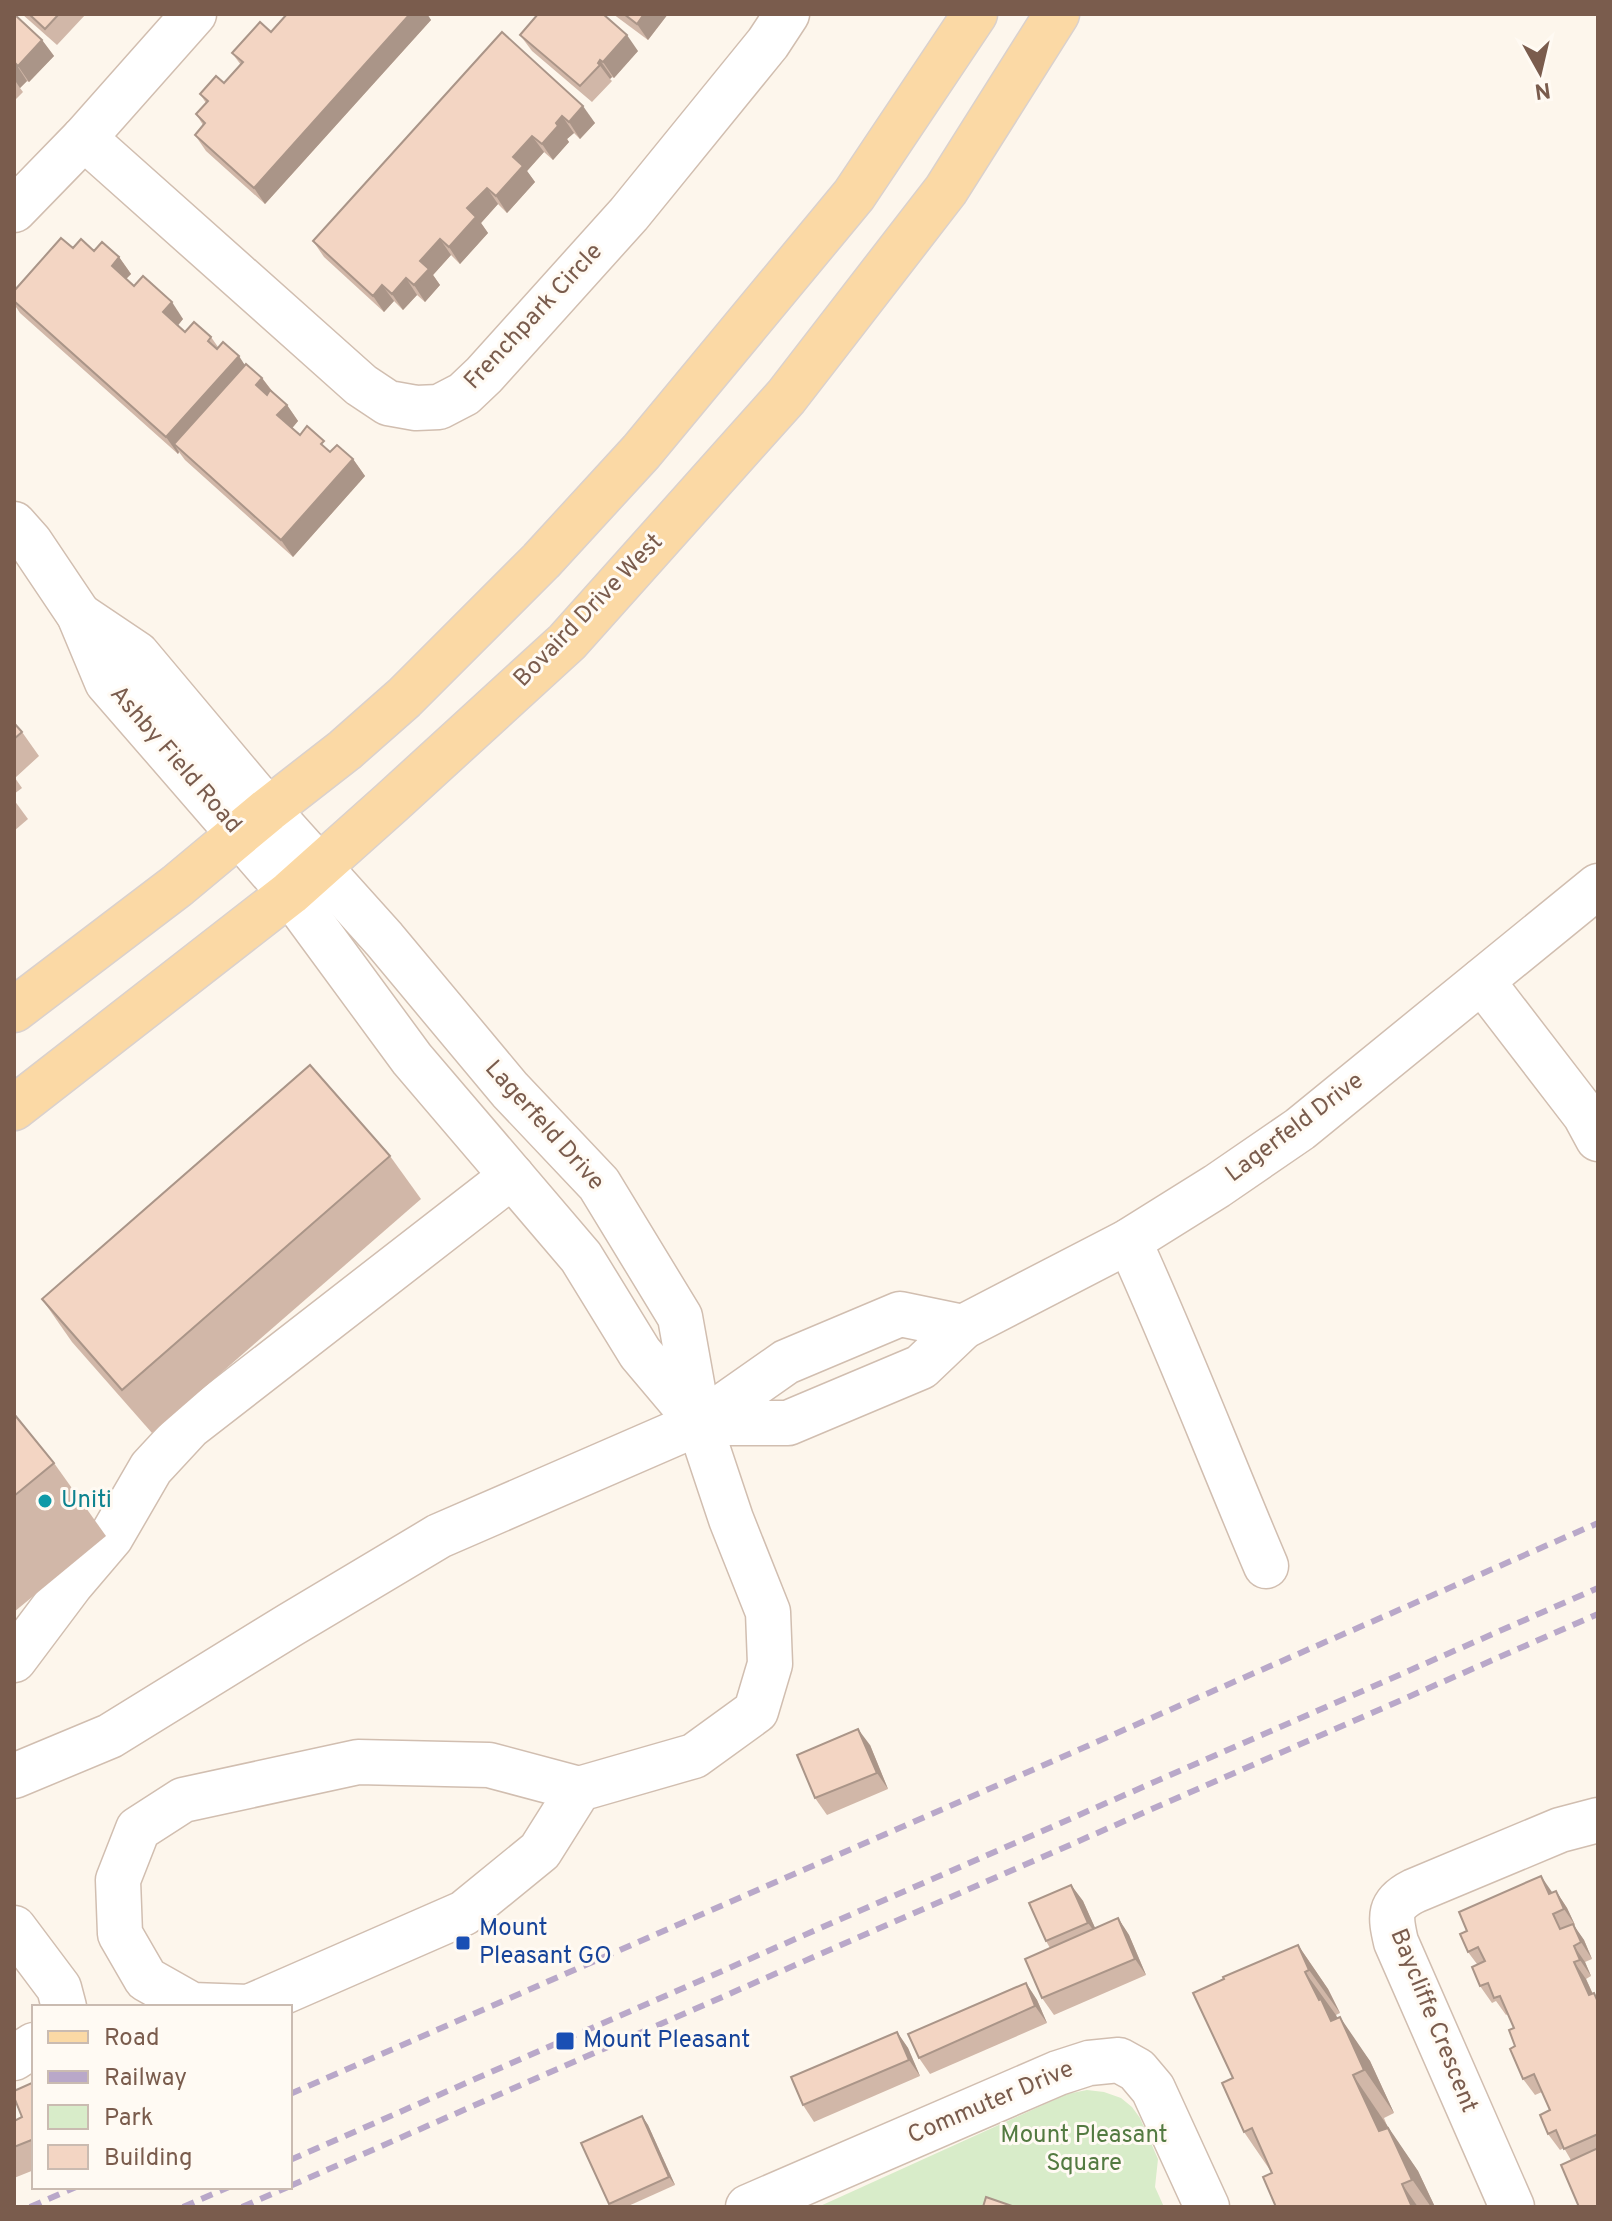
<svg xmlns="http://www.w3.org/2000/svg" width="1612" height="2221" font-family="Overpass,sans-serif">
<rect width="100%" height="100%" fill="#fdf6ec"/>
<!-- green -->
<path fill="#d8ecc9" d="M 1087,2090 L 1104,2092 L 1121,2098 L 1132,2107 L 1140,2118 L 1158,2159 L 1155,2187 L 1164,2207 L 818,2207 L 1067,2094 Z"/>
<g fill="none" stroke-linecap="round" stroke-linejoin="round">
<!-- minor casing -->
<g stroke="#d1beb0" stroke-width="47">
<g id="minor">
<path d="M 84,138 L 361,385 L 388,403 L 416,408 L 439,407 L 464,394 L 484,375 L 629,214 L 768,43 L 787,14"/>
<path d="M 14,210 L 84,138 L 194,14"/>
<path d="M 14,524 L 30,542 L 79,615 L 107,682 L 290,893 L 412,1059 L 581,1257 L 640,1353 L 699,1423 L 788,1423 L 921,1367 L 963,1327 L 1129,1241 L 1217,1186 L 1300,1129 L 1598,886"/>
<path d="M 79,615 L 137,654 L 268,810 L 384,939 L 510,1090 L 599,1184 L 680,1317 L 699,1423 L 731,1519 L 768,1612 L 770,1664 L 756,1711 L 694,1756 L 579,1789 L 489,1765 L 358,1762 L 183,1800 L 138,1829 L 118,1880 L 120,1934 L 146,1979 L 192,2005 L 249,2007 L 464,1913 L 540,1851 L 579,1789"/>
<path d="M 1482,981 L 1585,1115 L 1598,1139"/>
<path d="M 1129,1241 C 1178,1348 1220,1458 1266,1566"/>
<path d="M 14,1660 L 71,1584 L 111,1537 L 151,1468 L 189,1427 L 512,1176"/>
<path d="M 14,1776 L 110,1736 L 290,1625 L 439,1536 L 699,1423 L 786,1362 L 900,1314 L 963,1327"/>
<path d="M 14,1928 L 59,1988 L 64,2007"/>
<path d="M 14,2058 L 34,2045"/>
<path d="M 748,2207 L 1058,2073 L 1089,2063 L 1119,2060 L 1137,2070 L 1153,2089 L 1207,2207"/>
<path d="M 1512,2207 L 1396,1942 C 1390,1916 1388,1904 1414,1891 L 1560,1830 L 1598,1820"/>
</g>
</g>
<!-- major casing -->
<g stroke="#dad1cd" stroke-width="47">
<g id="major">
<path d="M 14,1010 L 177,886 L 268,810 L 345,750 L 404,698 L 541,561 L 641,452 L 854,195 L 975,14"/>
<path d="M 14,1108 L 290,893 L 392,802 L 567,642 L 786,397 L 946,190 L 1057,14"/>
</g>
</g>
<!-- minor -->
<use href="#minor" stroke="#fff" stroke-width="44"/>
<!-- major -->
<use href="#major" stroke="#fbd9a5" stroke-width="44"/>
<!-- rail -->
<g stroke="#b9a8c9" stroke-width="6" stroke-dasharray="12 8" stroke-linecap="butt">
<path d="M 290,2094 L 1598,1523"/>
<path d="M 290,2160 L 1598,1588"/>
<path d="M 290,2186 L 1598,1614"/>
<path d="M 30,2207 L 76,2187"/>
<path d="M 183,2207 L 229,2187"/>
<path d="M 242,2207 L 288,2187"/>
</g>
</g>
<!-- wall -->
<g fill="#d1b7a8">
<path d="M 14,14 L 42,40 L 54,56 L 29,82 L 27,81 L 20,88 L 23,92 L 14,101 Z"/>
<path d="M 22,14 L 86,14 L 57,45 Z"/>
<path d="M 287,14 L 427,14 L 431,20 L 265,204 L 206,151 L 195,135 L 203,125 L 196,114 L 206,103 L 200,94 L 224,83 L 241,65 L 232,53 L 271,32 Z"/>
<path d="M 613,14 L 668,14 L 648,40 Z"/>
<path d="M 502,32 L 595,123 L 580,139 L 574,133 L 567,139 L 569,142 L 553,160 L 544,152 L 527,171 L 535,182 L 507,213 L 498,204 L 481,223 L 488,233 L 460,264 L 451,255 L 433,275 L 440,285 L 425,302 L 417,295 L 403,310 L 394,301 L 384,312 L 324,257 L 313,241 Z"/>
<path d="M 520,35 L 638,51 L 614,78 L 612,77 L 610,79 L 612,81 L 592,102 L 532,51 Z"/>
<path d="M 73,248 L 119,257 L 131,274 L 126,279 L 134,286 L 183,319 L 178,325 L 185,332 L 211,337 L 218,347 L 262,378 L 273,392 L 287,405 L 298,421 L 292,428 L 300,435 L 331,452 L 353,459 L 365,476 L 293,557 L 185,460 L 179,452 L 178,454 L 20,313 L 14,304 L 14,291 Z"/>
<path d="M 14,723 L 22,732 L 39,756 L 15,778 L 22,788 L 14,794 Z"/>
<path d="M 14,800 L 28,819 L 14,831 Z"/>
<path d="M 390,1156 L 421,1199 L 152,1433 L 72,1342 L 42,1299 Z"/>
<path d="M 14,1414 L 54,1463 L 106,1536 L 14,1612 Z"/>
<path d="M 870,1745 L 888,1789 L 827,1815 L 815,1798 Z"/>
<path d="M 1071,1885 L 1083,1901 L 1095,1928 L 1118,1918 L 1129,1935 L 1146,1975 L 1054,2015 L 1042,1998 L 1050,1948 L 1046,1941 Z"/>
<path d="M 1556,1891 L 1567,1908 L 1575,1925 L 1574,1926 L 1584,1940 L 1592,1959 L 1585,1962 L 1591,1976 L 1586,1979 L 1593,1994 L 1598,1999 L 1598,2207 L 1564,2148 L 1560,2150 L 1548,2134 L 1550,2110 L 1542,2092 L 1535,2095 L 1523,2079 L 1515,2046 L 1514,2028 L 1508,2014 L 1506,2015 L 1496,2001 L 1492,2003 L 1480,1986 L 1477,1964 L 1468,1952 L 1467,1931 Z"/>
<path d="M 1298,1945 L 1328,1989 L 1340,2013 L 1336,2015 L 1337,2018 L 1370,2061 L 1394,2113 L 1384,2118 L 1388,2128 L 1418,2171 L 1435,2207 L 1276,2207 L 1272,2173 L 1244,2132 L 1233,2078 Z"/>
<path d="M 1026,1983 L 1037,2000 L 1047,2023 L 930,2074 L 919,2058 Z"/>
<path d="M 897,2032 L 908,2048 L 920,2076 L 814,2122 L 803,2105 Z"/>
<path d="M 34,2082 L 34,2170 L 14,2178 L 14,2121 L 22,2117 Z"/>
<path d="M 642,2116 L 648,2125 L 675,2185 L 626,2207 L 611,2207 L 609,2204 Z"/>
</g>
<!-- shaded-wall -->
<g fill="#aa9588">
<path d="M 410,14 L 427,14 L 431,20 L 265,204 L 254,188 Z"/>
<path d="M 644,14 L 668,14 L 648,40 L 637,24 Z"/>
<path d="M 627,35 L 638,51 L 614,78 L 603,62 Z"/>
<path d="M 42,40 L 54,56 L 29,82 L 18,66 Z"/>
<path d="M 600,60 L 612,77 L 610,79 L 598,63 Z"/>
<path d="M 16,64 L 27,81 L 20,88 L 14,79 L 14,66 Z"/>
<path d="M 583,106 L 595,123 L 580,139 L 569,122 Z"/>
<path d="M 562,116 L 574,133 L 567,139 L 569,142 L 553,160 L 542,144 Z"/>
<path d="M 532,136 L 544,152 L 527,171 L 535,182 L 507,213 L 496,196 L 513,157 Z"/>
<path d="M 487,188 L 498,204 L 481,223 L 488,233 L 460,264 L 449,247 L 467,208 Z"/>
<path d="M 440,239 L 451,255 L 433,275 L 440,285 L 425,302 L 414,285 L 420,261 Z"/>
<path d="M 119,257 L 131,274 L 123,282 L 112,266 Z"/>
<path d="M 406,278 L 417,295 L 403,310 L 392,294 Z"/>
<path d="M 382,285 L 394,301 L 384,312 L 373,296 Z"/>
<path d="M 172,302 L 183,319 L 175,329 L 163,312 Z"/>
<path d="M 239,356 L 250,373 L 174,444 L 179,452 L 178,454 L 166,437 Z"/>
<path d="M 262,378 L 274,394 L 268,402 L 256,385 Z"/>
<path d="M 287,405 L 298,421 L 289,432 L 277,415 Z"/>
<path d="M 353,459 L 365,476 L 293,557 L 281,540 Z"/>
<path d="M 858,1729 L 870,1745 L 888,1789 L 877,1773 Z"/>
<path d="M 1541,1876 L 1552,1892 L 1549,1894 Z"/>
<path d="M 1071,1885 L 1083,1901 L 1100,1939 L 1088,1923 Z"/>
<path d="M 1556,1891 L 1567,1908 L 1575,1925 L 1564,1909 Z"/>
<path d="M 1118,1918 L 1129,1935 L 1146,1975 L 1135,1959 Z"/>
<path d="M 1573,1924 L 1584,1940 L 1592,1959 L 1581,1942 Z"/>
<path d="M 1298,1945 L 1328,1989 L 1340,2013 L 1309,1970 Z"/>
<path d="M 1574,1946 L 1585,1962 L 1591,1976 L 1580,1960 Z"/>
<path d="M 1574,1962 L 1586,1979 L 1598,2006 L 1589,1995 Z"/>
<path d="M 1305,1972 L 1336,2015 L 1342,2029 L 1340,2017 L 1370,2061 L 1394,2113 L 1331,2021 L 1319,2000 Z"/>
<path d="M 1026,1983 L 1037,2000 L 1047,2023 L 1035,2006 Z"/>
<path d="M 897,2032 L 908,2048 L 920,2076 L 909,2060 Z"/>
<path d="M 1353,2075 L 1418,2171 L 1435,2207 L 1431,2207 L 1379,2131 Z"/>
<path d="M 642,2116 L 648,2125 L 675,2185 L 669,2177 Z"/>
<path d="M 1402,2184 L 1418,2207 L 1412,2207 Z"/>
</g>
<!-- building -->
<g fill="#f3d5c3" stroke="#aa9588" stroke-width="2">
<path d="M 14,14 L 42,40 L 18,66 L 16,64 L 14,66 Z"/>
<path d="M 29,14 L 59,14 L 45,29 Z"/>
<path d="M 287,14 L 410,14 L 254,188 L 195,135 L 205,123 L 196,114 L 208,101 L 200,94 L 216,76 L 224,83 L 243,62 L 232,53 L 260,22 L 271,32 Z"/>
<path d="M 538,14 L 603,14 L 627,35 L 603,62 L 600,60 L 598,63 L 600,65 L 580,86 L 520,35 Z"/>
<path d="M 624,14 L 644,14 L 637,24 Z"/>
<path d="M 502,32 L 583,106 L 569,122 L 562,116 L 556,123 L 558,126 L 542,144 L 532,136 L 513,157 L 523,166 L 496,196 L 487,188 L 467,208 L 476,217 L 449,247 L 440,239 L 420,261 L 429,269 L 414,285 L 406,278 L 392,294 L 382,285 L 373,296 L 313,241 Z"/>
<path d="M 61,238 L 73,248 L 81,239 L 94,251 L 102,242 L 119,257 L 112,266 L 134,286 L 143,276 L 172,302 L 163,312 L 185,332 L 194,322 L 211,337 L 208,341 L 217,349 L 223,342 L 239,356 L 166,437 L 14,301 L 14,291 Z"/>
<path d="M 246,364 L 262,378 L 256,385 L 267,395 L 270,390 L 287,405 L 277,415 L 300,435 L 307,426 L 324,441 L 321,444 L 330,452 L 337,445 L 353,459 L 281,540 L 174,444 Z"/>
<path d="M 14,723 L 22,732 L 14,739 Z"/>
<path d="M 310,1065 L 390,1156 L 122,1390 L 42,1299 Z"/>
<path d="M 14,1414 L 54,1463 L 14,1496 Z"/>
<path d="M 858,1729 L 877,1773 L 815,1798 L 797,1755 Z"/>
<path d="M 1541,1876 L 1549,1894 L 1556,1891 L 1564,1909 L 1553,1914 L 1560,1929 L 1573,1924 L 1581,1942 L 1574,1946 L 1580,1960 L 1574,1962 L 1589,1995 L 1594,1993 L 1598,2002 L 1598,2134 L 1564,2149 L 1556,2130 L 1548,2134 L 1540,2115 L 1550,2110 L 1534,2074 L 1523,2079 L 1510,2049 L 1515,2046 L 1509,2030 L 1514,2028 L 1500,1996 L 1494,1998 L 1488,1983 L 1480,1986 L 1472,1967 L 1485,1961 L 1478,1947 L 1468,1952 L 1460,1934 L 1467,1931 L 1459,1912 Z"/>
<path d="M 1071,1885 L 1088,1923 L 1046,1941 L 1029,1903 Z"/>
<path d="M 1118,1918 L 1135,1959 L 1042,1998 L 1025,1959 Z"/>
<path d="M 1298,1945 L 1309,1970 L 1305,1972 L 1319,2000 L 1321,1999 L 1331,2021 L 1340,2017 L 1364,2070 L 1353,2075 L 1379,2131 L 1388,2128 L 1412,2180 L 1402,2184 L 1412,2207 L 1276,2207 L 1263,2177 L 1272,2173 L 1252,2128 L 1244,2132 L 1222,2083 L 1233,2078 L 1193,1993 L 1224,1979 L 1223,1977 Z"/>
<path d="M 1026,1983 L 1035,2006 L 919,2058 L 908,2034 Z"/>
<path d="M 897,2032 L 909,2060 L 803,2105 L 791,2077 Z"/>
<path d="M 34,2082 L 34,2139 L 14,2147 L 14,2121 L 22,2117 L 14,2097 L 14,2091 Z"/>
<path d="M 642,2116 L 669,2177 L 609,2204 L 581,2143 Z"/>
<path d="M 1598,2148 L 1598,2207 L 1579,2207 L 1561,2165 Z"/>
<path d="M 986,2197 L 1012,2206 L 1015,2207 L 983,2207 Z"/>
</g>
<!-- markers -->
<circle fill="#0f9aa8" stroke="#fffaf3" stroke-width="3" cx="45" cy="1501" r="8"/>
<g fill="#1a4fb4" stroke="#fffaf3" stroke-width="3">
<rect x="455" y="1935" width="16" height="16" rx="4"/>
<rect x="555" y="2031" width="20" height="20" rx="4"/>
</g>
<g text-anchor="middle" dominant-baseline="central" stroke-width="6" stroke-linejoin="round" paint-order="stroke">
<!-- street labels -->
<g font-size="24" fill="#7a5c4d" stroke="#fffaf3">
<text transform="translate(534 317) rotate(-47)">Frenchpark Circle</text>
<text transform="translate(589 611) rotate(-46)">Bovaird Drive West</text>
<text transform="translate(175 760) rotate(49)">Ashby Field Road</text>
<text transform="translate(544 1126) rotate(48)">Lagerfeld Drive</text>
<text transform="translate(1295 1128) rotate(-37)">Lagerfeld Drive</text>
<text transform="translate(1433 2021) rotate(68)">Baycliffe Crescent</text>
<text transform="translate(991 2103) rotate(-23)">Commuter Drive</text>
</g>
<!-- culture labels -->
<g font-size="24" fill="#0d838f" stroke="#fffaf3" text-anchor="start">
<text x="61" y="1501">Uniti</text>
</g>
<!-- transit labels -->
<g font-size="24" fill="#164399" stroke="#fffaf3" text-anchor="start">
<text x="479" y="1929">Mount<tspan x="479" dy="28">Pleasant GO</tspan></text>
<text x="583" y="2041">Mount Pleasant</text>
</g>
<!-- park labels -->
<g font-size="24" fill="#537a41" stroke="#fffaf3">
<text x="1084" y="2136">Mount Pleasant<tspan x="1084" dy="28">Square</tspan></text>
</g>
</g>
<!-- border -->
<rect width="1612" height="2221" fill="none" stroke="#7a5c4d" stroke-width="32"/>
<!-- legend -->
<rect x="32" y="2005" width="260" height="184" fill="#fffaf3" stroke="#cabbb1" stroke-width="2"/>
<rect x="48" y="2031" width="40" height="12" fill="#fbd9a5" stroke="#cabbb1" stroke-width="2"/>
<text x="104" y="2045" font-size="24" fill="#7a5c4d">Road</text>
<rect x="48" y="2071" width="40" height="12" fill="#b9a8c9" stroke="#cabbb1" stroke-width="2"/>
<text x="104" y="2085" font-size="24" fill="#7a5c4d">Railway</text>
<rect x="48" y="2105" width="40" height="24" fill="#d8ecc9" stroke="#cabbb1" stroke-width="2"/>
<text x="104" y="2125" font-size="24" fill="#7a5c4d">Park</text>
<rect x="48" y="2145" width="40" height="24" fill="#f3d5c3" stroke="#cabbb1" stroke-width="2"/>
<text x="104" y="2165" font-size="24" fill="#7a5c4d">Building</text>
<!-- north arrow -->
<g transform="translate(1540 72) rotate(172)" stroke="#fffaf3" stroke-width="6" paint-order="stroke">
<path d="M0-6L14 30L0 20L-14 30Z" fill="#7a5c4d"/>
<text y="-12" font-size="22" font-weight="bold" text-anchor="middle" fill="#7a5c4d">N</text>
</g>
</svg>
